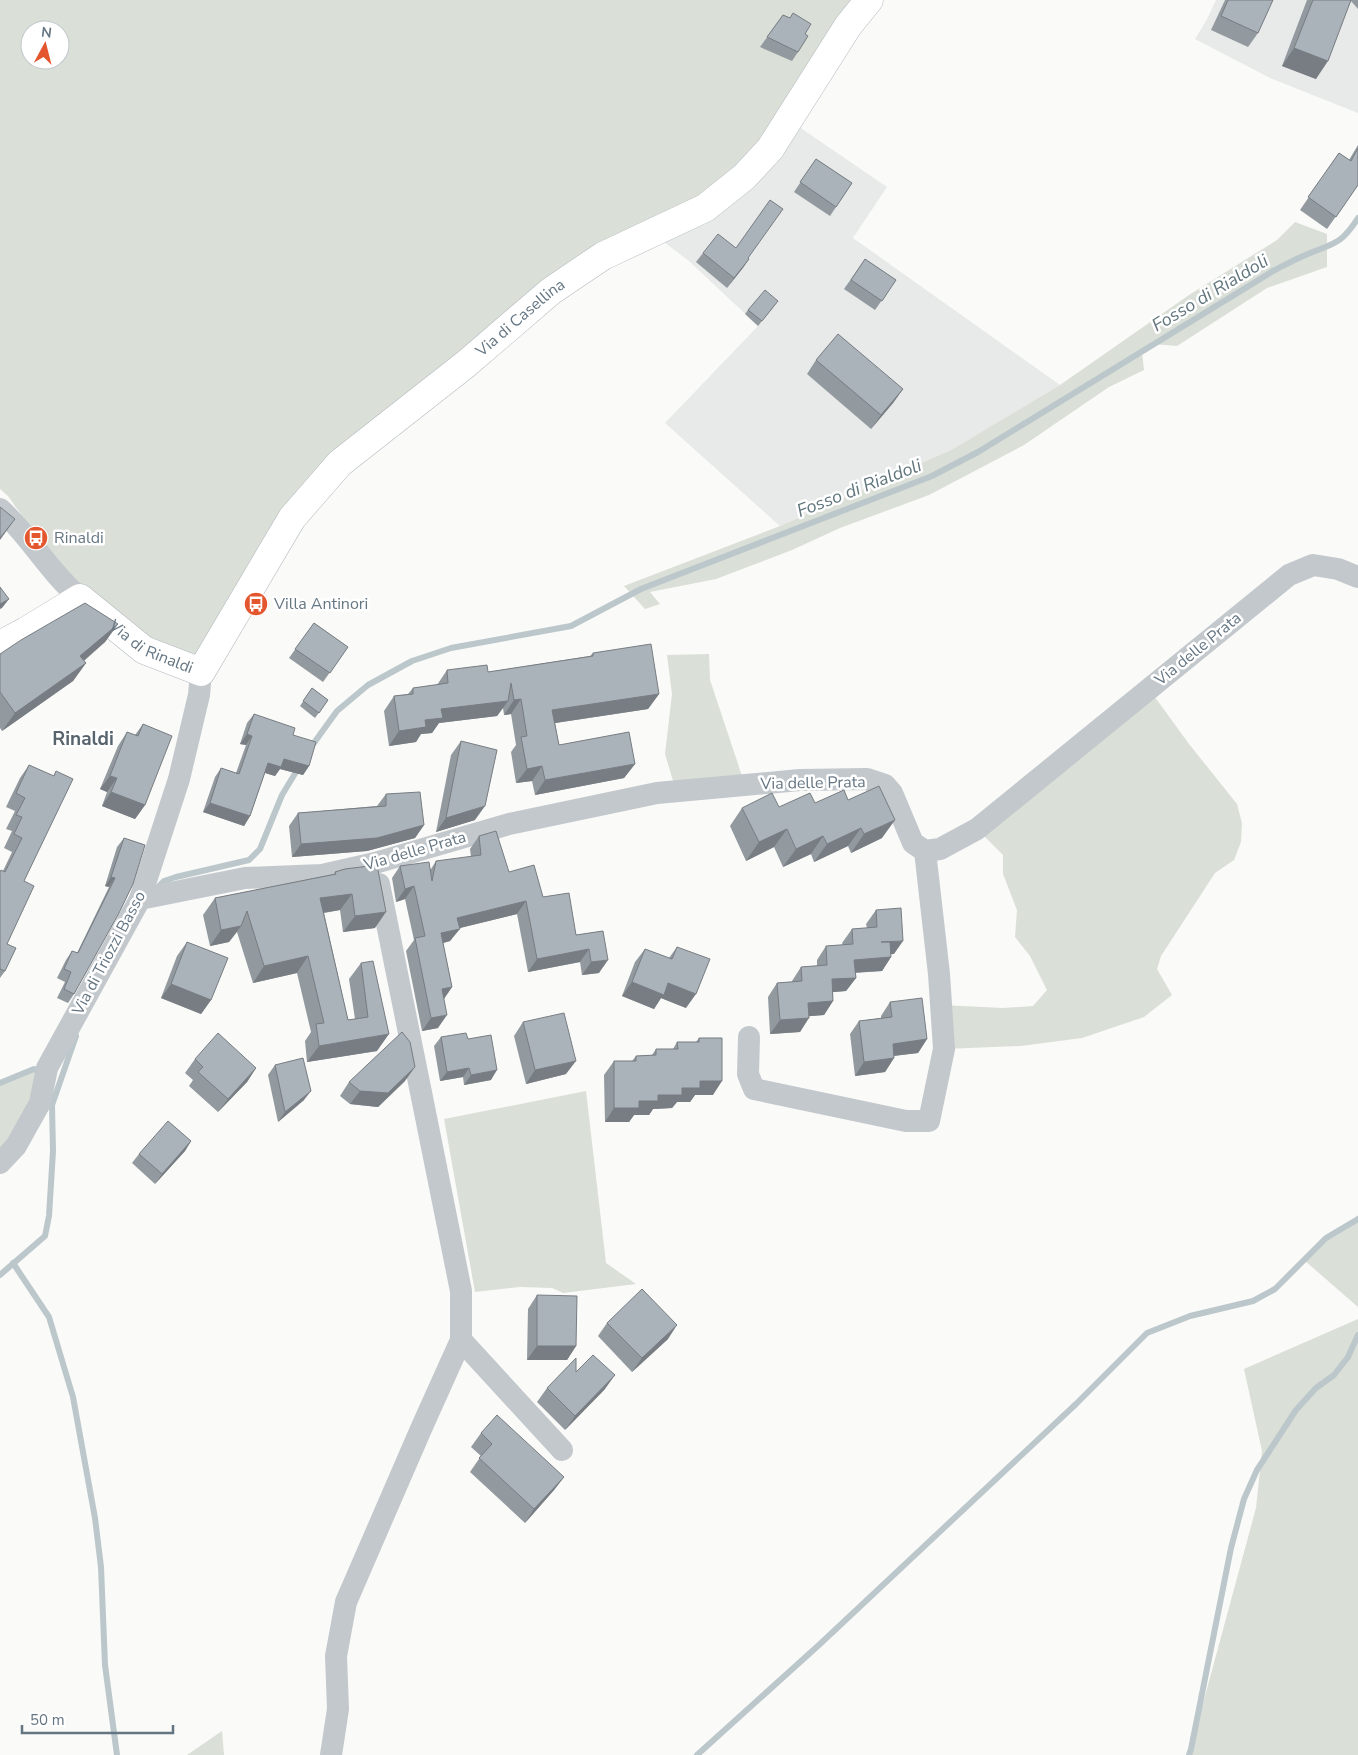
<svg xmlns="http://www.w3.org/2000/svg" width="1358" height="1755" font-family="'Nunito Sans',sans-serif">
<rect width="100%" height="100%" fill="#fafaf8"/>
<!-- built -->
<g fill="#e8e9e9">
<path d="M 1216,0 L 1358,0 L 1358,113 L 1270,78 L 1195,39 L 1206,21 Z"/>
<path d="M 789,120 L 887,187 L 853,238 L 1060,385 L 953,449 L 780,526 L 665,423 L 758,326 L 689,261 L 652,233 Z"/>
</g>
<!-- green -->
<g fill="#dadfd7" fill-rule="evenodd">
<path d="M 0,0 L 869,0 L 744,177 L 603,256 L 340,463 L 201,672 L 80,598 L 8,496 L 0,489 ZM 30,30 L 60,30 L 60,60 L 30,60 Z"/>
<path d="M 1295,222 L 1327,234 L 1327,267 L 1267,288 L 1177,346 L 1153,344 L 1142,352 L 1144,370 L 1109,387 L 1024,445 L 929,495 L 840,528 L 792,550 L 716,579 L 650,592 L 660,604 L 645,609 L 624,586 L 780,526 L 953,449 L 1060,385 L 1189,295 L 1277,240 Z"/>
<path d="M 709,654 L 710,680 L 745,785 L 676,791 L 665,754 L 672,694 L 667,655 Z"/>
<path d="M 1149,689 L 1189,744 L 1237,804 L 1242,823 L 1241,842 L 1234,860 L 1215,873 L 1161,956 L 1157,969 L 1172,995 L 1144,1017 L 1082,1038 L 1021,1046 L 944,1049 L 941,1005 L 1003,1008 L 1033,1006 L 1047,990 L 1030,956 L 1015,937 L 1017,910 L 1003,874 L 1003,855 L 977,829 Z"/>
<path d="M 47,1068 L 0,1163 L 0,1083 L 34,1069 Z"/>
<path d="M 586,1091 L 606,1263 L 636,1284 L 563,1293 L 552,1288 L 520,1287 L 475,1292 L 444,1119 Z"/>
<path d="M 1358,1219 L 1358,1307 L 1304,1260 L 1326,1238 Z"/>
<path d="M 1358,1319 L 1358,1755 L 1189,1755 L 1256,1508 L 1262,1451 L 1244,1369 Z"/>
<path d="M 222,1731 L 224,1755 L 187,1755 Z"/>
</g>
<g fill="none" stroke-linecap="round" stroke-linejoin="round">
<!-- stream -->
<g stroke="#bbc7cb" stroke-width="6">
<path d="M 311,747 L 337,711 L 368,685 L 412,661 L 451,648 L 571,626 L 641,589 L 932,476 L 978,452 L 1273,271 C 1283,266 1292,261 1301,257 C 1331,243 1339,248 1358,218"/>
<path d="M 157,888 L 164,881 L 176,877 L 249,860 L 260,849 L 282,795 L 299,767"/>
<path d="M 0,1083 L 34,1069 L 43,1073"/>
<path d="M 13,1263 L 49,1317 L 73,1397 L 95,1518 L 101,1567 L 105,1665 L 117,1755"/>
<path d="M 0,1275 L 45,1236 L 49,1216 L 53,1151 L 52,1105 L 76,1036"/>
<path d="M 697,1755 L 820,1644 L 1076,1404 L 1147,1333 L 1190,1316 L 1253,1301 L 1275,1289 L 1326,1238 L 1358,1219"/>
<path d="M 1189,1755 L 1191,1749 L 1231,1548 L 1244,1499 L 1257,1470 L 1296,1410 L 1316,1388 L 1334,1375 L 1348,1357 L 1358,1335"/>
</g>
<!-- secondary casing -->
<g stroke="#b3babf" stroke-width="29">
<g id="secondary">
<path id="s1" d="M 0,645 L 26,631 L 80,598 L 144,650 L 201,672 L 292,518 L 340,463 L 466,364 L 551,291 L 603,256 L 705,208 L 744,177 L 770,149 L 848,26 L 869,0"/>
</g>
</g>
<!-- street -->
<g stroke="#c3c8cc" stroke-width="22">
<path d="M 0,509 C 30,536 49,572 80,598"/>
<path d="M 140,899 L 245,878 L 322,875 L 375,863 L 509,824 L 657,793 L 800,780 L 867,779 L 885,785 L 892,793 L 913,843 L 925,851 L 940,849 L 977,829 L 1289,575 L 1313,565 L 1338,569 L 1358,577"/>
<path d="M 749,1037 L 748,1074 L 754,1089 L 906,1121 L 929,1121 L 944,1049 L 939,974 L 925,851"/>
<path d="M 0,1163 L 16,1146 L 40,1103 L 47,1068 L 140,899 L 179,779 L 199,695 L 201,672"/>
<path d="M 461,1340 L 562,1450"/>
<path d="M 331,1755 L 338,1709 L 336,1656 L 346,1602 L 421,1429 L 461,1340 L 461,1291 L 379,884"/>
</g>
<!-- secondary -->
<use href="#secondary" stroke="#fff" stroke-width="28"/>
</g>
<!-- wall -->
<g fill="#929a9f">
<path d="M 1225,0 L 1273,0 L 1258,33 L 1248,47 L 1211,30 Z"/>
<path d="M 1307,0 L 1358,0 L 1358,9 L 1351,1 L 1316,79 L 1282,66 Z"/>
<path d="M 783,15 L 790,18 L 805,34 L 798,52 L 792,61 L 760,47 Z"/>
<path d="M 1358,145 L 1358,185 L 1327,229 L 1300,210 L 1339,153 L 1349,160 Z"/>
<path d="M 816,159 L 852,183 L 830,216 L 794,192 Z"/>
<path d="M 703,253 L 748,258 L 749,259 L 727,288 L 696,262 Z"/>
<path d="M 865,259 L 896,280 L 875,310 L 844,289 Z"/>
<path d="M 775,305 L 758,326 L 745,314 L 748,310 Z"/>
<path d="M 816,360 L 903,389 L 893,403 L 871,429 L 807,374 Z"/>
<path d="M 314,623 L 348,647 L 323,682 L 289,658 Z"/>
<path d="M 118,624 L 105,642 L 84,661 L 86,663 L 73,681 L 2,731 L 0,728 L 0,654 Z"/>
<path d="M 593,653 L 659,694 L 648,709 L 555,723 L 559,745 L 635,764 L 624,778 L 535,795 L 532,781 L 516,783 L 511,752 L 516,745 L 511,714 L 504,715 L 503,708 L 497,716 L 439,723 L 432,733 L 421,734 L 416,742 L 389,746 L 384,711 L 394,696 L 408,694 L 413,688 L 437,685 L 447,670 L 488,672 L 590,656 Z"/>
<path d="M 312,688 L 328,700 L 315,718 L 300,706 Z"/>
<path d="M 254,714 L 293,735 L 309,766 L 303,775 L 280,769 L 275,776 L 265,773 L 250,816 L 244,826 L 203,812 L 215,777 L 221,768 L 236,773 L 246,745 L 240,744 L 247,723 Z"/>
<path d="M 143,724 L 145,805 L 135,819 L 102,806 L 107,792 L 100,789 L 118,746 L 127,732 L 135,735 Z"/>
<path d="M 461,741 L 475,820 L 436,832 L 451,755 Z"/>
<path d="M 29,765 L 53,776 L 56,771 L 24,881 L 7,944 L 5,971 L 0,978 L 0,871 L 3,871 L 12,852 L 4,848 L 12,831 L 6,829 L 15,811 L 6,807 L 20,778 Z"/>
<path d="M 386,794 L 424,825 L 415,838 L 367,851 L 292,857 L 289,826 L 298,813 L 377,806 Z"/>
<path d="M 848,800 L 882,838 L 851,853 L 848,846 L 814,862 L 811,854 L 783,867 L 774,847 L 746,861 L 730,826 L 742,808 L 779,807 Z"/>
<path d="M 479,836 L 509,872 L 543,897 L 576,935 L 603,931 L 599,973 L 582,975 L 580,962 L 528,972 L 517,914 L 459,928 L 450,941 L 443,943 L 452,987 L 444,999 L 438,1028 L 422,1031 L 406,951 L 414,940 L 405,899 L 396,902 L 392,878 L 400,866 L 431,869 L 436,861 L 471,857 L 470,849 Z"/>
<path d="M 124,838 L 145,845 L 74,994 L 68,1003 L 57,998 L 65,982 L 57,978 L 66,960 L 72,951 L 77,953 L 109,887 L 105,886 L 117,847 Z"/>
<path d="M 345,869 L 375,928 L 343,932 L 340,910 L 324,913 L 348,1020 L 355,1019 L 349,979 L 361,963 L 377,1051 L 307,1062 L 305,1041 L 311,1032 L 297,973 L 253,983 L 237,932 L 229,942 L 210,946 L 203,915 L 215,898 L 334,874 L 335,872 Z"/>
<path d="M 876,910 L 894,954 L 891,954 L 891,957 L 882,971 L 855,973 L 856,978 L 846,991 L 833,992 L 833,1001 L 824,1015 L 809,1016 L 800,1032 L 770,1034 L 768,997 L 777,983 L 792,982 L 792,981 L 801,967 L 817,966 L 817,960 L 826,946 L 843,945 L 842,943 L 852,929 L 867,928 L 866,924 Z"/>
<path d="M 187,942 L 211,1000 L 201,1014 L 161,998 L 177,956 Z"/>
<path d="M 677,947 L 686,1008 L 661,998 L 654,1009 L 622,996 L 635,962 L 645,949 L 669,958 Z"/>
<path d="M 890,1002 L 927,1039 L 918,1053 L 894,1056 L 894,1058 L 885,1072 L 855,1076 L 850,1034 L 859,1021 L 881,1018 L 881,1016 Z"/>
<path d="M 523,1022 L 566,1074 L 526,1084 L 514,1036 Z"/>
<path d="M 441,1037 L 468,1039 L 491,1080 L 464,1085 L 463,1077 L 440,1081 L 434,1046 Z"/>
<path d="M 699,1038 L 713,1095 L 695,1095 L 690,1102 L 677,1102 L 672,1108 L 653,1109 L 649,1115 L 634,1115 L 629,1122 L 605,1122 L 604,1075 L 614,1061 L 632,1061 L 636,1056 L 652,1055 L 656,1049 L 673,1049 L 677,1042 L 696,1042 Z"/>
<path d="M 195,1059 L 256,1068 L 247,1082 L 218,1112 L 189,1086 L 193,1080 L 185,1073 Z"/>
<path d="M 275,1065 L 304,1100 L 278,1122 L 268,1075 Z"/>
<path d="M 405,1081 L 378,1107 L 350,1104 L 340,1096 L 349,1082 Z"/>
<path d="M 191,1141 L 185,1151 L 155,1184 L 132,1163 L 139,1154 Z"/>
<path d="M 537,1295 L 576,1346 L 567,1360 L 527,1360 L 528,1309 Z"/>
<path d="M 607,1323 L 668,1339 L 632,1372 L 598,1336 Z"/>
<path d="M 547,1388 L 605,1389 L 565,1430 L 537,1402 Z"/>
<path d="M 481,1433 L 564,1477 L 554,1490 L 525,1523 L 470,1472 L 481,1456 L 471,1447 Z"/>
</g>
<!-- shaded-wall -->
<g fill="#777d82">
<path d="M 1294,48 L 1328,61 L 1316,79 L 1282,66 Z"/>
<path d="M 749,259 L 743,268 L 727,288 L 734,278 Z"/>
<path d="M 903,389 L 893,403 L 871,429 L 881,415 Z"/>
<path d="M 15,519 L 0,540 L 0,538 Z"/>
<path d="M 9,599 L 2,608 L 0,609 L 0,604 Z"/>
<path d="M 118,624 L 105,642 L 68,674 L 80,656 Z"/>
<path d="M 86,663 L 73,681 L 2,731 L 15,713 Z"/>
<path d="M 659,694 L 648,709 L 542,725 L 552,710 Z"/>
<path d="M 521,699 L 511,714 L 504,715 L 514,700 Z"/>
<path d="M 508,701 L 497,716 L 439,723 L 432,733 L 421,734 L 416,742 L 389,746 L 399,731 L 425,720 L 441,709 Z"/>
<path d="M 247,734 L 252,736 L 246,745 L 240,744 Z"/>
<path d="M 284,759 L 309,766 L 303,775 L 280,769 L 275,776 L 262,772 L 268,763 Z"/>
<path d="M 635,764 L 624,778 L 535,795 L 545,780 Z"/>
<path d="M 542,766 L 532,781 L 516,783 L 527,769 Z"/>
<path d="M 110,776 L 117,778 L 107,792 L 100,789 Z"/>
<path d="M 111,792 L 145,805 L 135,819 L 102,806 Z"/>
<path d="M 210,803 L 250,816 L 244,826 L 203,812 Z"/>
<path d="M 485,806 L 475,820 L 436,832 L 446,818 Z"/>
<path d="M 895,820 L 882,838 L 851,853 L 864,834 Z"/>
<path d="M 424,825 L 415,838 L 367,851 L 292,857 L 301,844 Z"/>
<path d="M 861,828 L 848,846 L 814,862 L 827,844 Z"/>
<path d="M 787,829 L 774,847 L 746,861 L 759,842 Z"/>
<path d="M 823,836 L 811,854 L 783,867 L 796,849 Z"/>
<path d="M 111,877 L 115,878 L 109,887 L 105,886 Z"/>
<path d="M 414,886 L 405,899 L 396,902 L 405,889 Z"/>
<path d="M 352,894 L 340,910 L 309,915 L 320,898 Z"/>
<path d="M 526,901 L 517,914 L 448,931 L 457,918 Z"/>
<path d="M 386,912 L 375,928 L 343,932 L 355,916 Z"/>
<path d="M 241,926 L 229,942 L 210,946 L 221,930 Z"/>
<path d="M 460,929 L 450,941 L 432,946 L 441,933 Z"/>
<path d="M 903,941 L 894,954 L 871,956 L 881,942 Z"/>
<path d="M 589,949 L 580,962 L 528,972 L 537,959 Z"/>
<path d="M 308,956 L 297,973 L 253,983 L 264,966 Z"/>
<path d="M 891,957 L 882,971 L 845,973 L 854,960 Z"/>
<path d="M 608,960 L 599,973 L 582,975 L 591,962 Z"/>
<path d="M 856,978 L 846,991 L 822,993 L 832,979 Z"/>
<path d="M 632,982 L 668,983 L 696,994 L 686,1008 L 661,998 L 654,1009 L 622,996 Z"/>
<path d="M 171,984 L 211,1000 L 201,1014 L 161,998 Z"/>
<path d="M 452,987 L 443,1000 L 442,989 Z"/>
<path d="M 833,1001 L 824,1015 L 799,1017 L 808,1003 Z"/>
<path d="M 447,1015 L 438,1028 L 422,1031 L 431,1018 Z"/>
<path d="M 809,1018 L 800,1032 L 770,1034 L 780,1020 Z"/>
<path d="M 389,1034 L 377,1051 L 307,1062 L 319,1046 Z"/>
<path d="M 927,1039 L 918,1053 L 883,1057 L 893,1044 Z"/>
<path d="M 894,1058 L 885,1072 L 855,1076 L 864,1062 Z"/>
<path d="M 576,1061 L 566,1074 L 526,1084 L 535,1070 Z"/>
<path d="M 415,1067 L 405,1081 L 378,1107 L 350,1104 L 360,1091 Z"/>
<path d="M 256,1068 L 247,1082 L 218,1112 L 228,1099 Z"/>
<path d="M 469,1068 L 463,1077 L 440,1081 L 447,1072 Z"/>
<path d="M 497,1070 L 491,1080 L 464,1085 L 471,1075 Z"/>
<path d="M 700,1081 L 722,1081 L 713,1095 L 695,1095 L 690,1102 L 677,1102 L 672,1108 L 653,1109 L 649,1115 L 634,1115 L 629,1122 L 605,1122 L 614,1108 L 682,1088 Z"/>
<path d="M 311,1091 L 304,1100 L 278,1122 L 285,1112 Z"/>
<path d="M 191,1141 L 185,1151 L 155,1184 L 162,1174 Z"/>
<path d="M 677,1325 L 668,1339 L 632,1372 L 642,1358 Z"/>
<path d="M 537,1346 L 576,1346 L 567,1360 L 527,1360 Z"/>
<path d="M 615,1375 L 605,1389 L 565,1430 L 575,1416 Z"/>
<path d="M 564,1477 L 554,1490 L 525,1523 L 534,1509 Z"/>
</g>
<!-- building -->
<g fill="#aab3b9" stroke="#777d82">
<path d="M 1228,0 L 1273,0 L 1258,33 L 1221,16 Z"/>
<path d="M 1313,0 L 1351,0 L 1328,61 L 1294,48 Z"/>
<path d="M 793,13 L 811,24 L 805,34 L 808,36 L 798,52 L 767,37 L 783,15 L 790,18 Z"/>
<path d="M 1358,148 L 1358,185 L 1336,217 L 1308,197 L 1339,153 L 1351,161 Z"/>
<path d="M 816,159 L 852,183 L 836,207 L 800,182 Z"/>
<path d="M 770,200 L 783,209 L 748,258 L 749,259 L 734,278 L 703,253 L 718,234 L 736,248 Z"/>
<path d="M 865,259 L 896,280 L 882,301 L 851,280 Z"/>
<path d="M 765,290 L 778,301 L 762,321 L 748,310 Z"/>
<path d="M 838,334 L 903,389 L 881,415 L 816,360 Z"/>
<path d="M 0,507 L 15,519 L 0,538 Z"/>
<path d="M 0,587 L 9,599 L 0,604 Z"/>
<path d="M 85,603 L 118,624 L 80,656 L 86,663 L 15,713 L 0,692 L 0,654 L 21,640 Z"/>
<path d="M 314,623 L 348,647 L 330,673 L 295,649 Z"/>
<path d="M 651,644 L 659,694 L 552,710 L 559,745 L 629,732 L 635,764 L 545,780 L 542,766 L 527,769 L 521,737 L 527,736 L 521,699 L 514,700 L 511,683 L 508,701 L 441,709 L 443,718 L 425,720 L 426,727 L 399,731 L 394,696 L 413,694 L 413,688 L 448,683 L 447,670 L 487,665 L 488,672 L 593,656 L 593,653 Z"/>
<path d="M 312,688 L 328,700 L 319,713 L 303,701 Z"/>
<path d="M 254,714 L 295,728 L 293,735 L 316,742 L 309,766 L 284,759 L 281,767 L 268,763 L 250,816 L 210,803 L 221,768 L 239,774 L 252,736 L 247,734 Z"/>
<path d="M 143,724 L 172,736 L 145,805 L 111,792 L 117,778 L 110,776 L 127,732 L 138,736 Z"/>
<path d="M 461,741 L 497,750 L 485,806 L 446,818 Z"/>
<path d="M 29,765 L 54,776 L 56,771 L 73,779 L 24,881 L 34,886 L 7,944 L 16,948 L 5,971 L 0,969 L 0,872 L 1,870 L 5,872 L 22,838 L 14,834 L 22,817 L 16,815 L 25,798 L 16,793 Z"/>
<path d="M 879,786 L 895,820 L 864,834 L 861,828 L 827,844 L 823,836 L 796,849 L 787,829 L 759,842 L 742,808 L 772,793 L 779,807 L 810,793 L 815,803 L 844,790 L 848,800 Z"/>
<path d="M 420,792 L 424,825 L 377,838 L 301,844 L 298,813 L 386,806 L 386,794 Z"/>
<path d="M 496,831 L 509,872 L 534,865 L 543,897 L 569,893 L 576,935 L 603,931 L 608,960 L 591,962 L 589,949 L 537,959 L 526,901 L 457,918 L 460,929 L 441,933 L 452,987 L 442,989 L 447,1015 L 431,1018 L 415,938 L 425,936 L 414,886 L 405,889 L 400,866 L 429,862 L 432,881 L 436,861 L 481,855 L 479,836 Z"/>
<path d="M 124,838 L 145,845 L 133,884 L 119,913 L 74,994 L 64,989 L 71,972 L 64,969 L 72,951 L 78,953 L 115,878 L 111,877 Z"/>
<path d="M 377,865 L 386,912 L 355,916 L 352,894 L 320,898 L 348,1020 L 368,1017 L 361,963 L 373,961 L 389,1034 L 319,1046 L 316,1024 L 324,1023 L 308,956 L 264,966 L 247,911 L 241,926 L 221,930 L 215,898 L 336,874 L 335,872 L 345,869 Z"/>
<path d="M 901,908 L 903,941 L 881,942 L 890,942 L 891,957 L 854,960 L 856,978 L 832,979 L 833,1001 L 808,1003 L 809,1018 L 780,1020 L 777,983 L 802,981 L 801,967 L 827,965 L 826,946 L 853,944 L 852,929 L 877,927 L 876,910 Z"/>
<path d="M 187,942 L 228,958 L 211,1000 L 171,984 Z"/>
<path d="M 677,947 L 710,959 L 696,994 L 668,983 L 664,995 L 632,982 L 645,949 L 672,959 Z"/>
<path d="M 922,998 L 927,1039 L 893,1044 L 894,1058 L 864,1062 L 859,1021 L 892,1017 L 890,1002 Z"/>
<path d="M 564,1013 L 576,1061 L 535,1070 L 523,1022 Z"/>
<path d="M 402,1032 L 410,1042 L 415,1067 L 388,1093 L 360,1091 L 349,1082 Z"/>
<path d="M 218,1033 L 256,1068 L 228,1099 L 198,1072 L 203,1067 L 195,1059 Z"/>
<path d="M 466,1033 L 468,1039 L 491,1035 L 497,1070 L 471,1075 L 469,1068 L 447,1072 L 441,1037 Z"/>
<path d="M 699,1038 L 722,1038 L 722,1081 L 700,1081 L 700,1088 L 682,1088 L 682,1095 L 658,1095 L 658,1101 L 639,1101 L 639,1108 L 614,1108 L 614,1061 L 636,1061 L 636,1056 L 656,1055 L 656,1049 L 678,1049 L 677,1042 L 699,1042 Z"/>
<path d="M 303,1058 L 311,1091 L 285,1112 L 275,1065 Z"/>
<path d="M 168,1121 L 191,1141 L 162,1174 L 139,1154 Z"/>
<path d="M 642,1289 L 677,1325 L 642,1358 L 607,1323 Z"/>
<path d="M 537,1295 L 577,1296 L 576,1346 L 537,1346 Z"/>
<path d="M 593,1355 L 615,1375 L 575,1416 L 547,1388 L 576,1358 L 576,1372 Z"/>
<path d="M 497,1415 L 564,1477 L 534,1509 L 479,1458 L 492,1444 L 481,1433 Z"/>
</g>
<!-- icons -->
<defs>
<g id="bus-disc" transform="scale(1.25)"><circle r="9.5" fill="#e4572e" stroke="#fff"/><path d="M-5-6H5V4H4V6H2V4H-2V6H-4V4H-5ZM-3.5-4V0h7V-4ZM-3.5 1.2v1.5H-2V1.2ZM2 1.2v1.5H3.5V1.2Z" fill="#fff"/></g>
</defs>
<g fill-rule="evenodd">
<use href="#bus-disc" x="36" y="538"/>
<use href="#bus-disc" x="256" y="604"/>
</g>
<g text-anchor="middle" dominant-baseline="central" stroke-width="5" stroke-linejoin="round" paint-order="stroke">
<!-- street labels -->
<g font-size="16" fill="#657683" stroke="#fff">
<text stroke="none"><textPath href="#s1" startOffset="720">Via di Casellina</textPath></text>
<text stroke="none"><textPath href="#s1" startOffset="180">Via di Rinaldi</textPath></text>
<text transform="translate(1198 649) rotate(-39)">Via delle Prata</text>
<text transform="translate(813 783) rotate(-1)">Via delle Prata</text>
<text transform="translate(415 851) rotate(-16)">Via delle Prata</text>
<text transform="translate(109 953) rotate(-62)">Via di Triozzi Basso</text>
</g>
<!-- poi labels -->
<g font-size="16" fill="#657683" stroke="#fff" text-anchor="start">
<text x="54" y="538">Rinaldi</text>
<text x="274" y="604">Villa Antinori</text>
</g>
<!-- water labels -->
<g font-size="18" font-style="italic" fill="#60757c" stroke="#fff">
<text transform="translate(1210 293) rotate(-31)">Fosso di Rialdoli</text>
<text transform="translate(859 488) rotate(-21)">Fosso di Rialdoli</text>
</g>
<!-- quarter labels -->
<g font-size="19" font-weight="bold" fill="#57646e" stroke="#fff">
<text x="83" y="739">Rinaldi</text>
</g>
</g>
<!-- north arrow -->
<g transform="translate(45 45) rotate(7)"><circle r="24" fill="#ffffff" stroke="#c1c8cd"/>
<path d="M0-4L9 19L0 12L-9 19Z" fill="#e4572e"/>
<text y="-8" font-size="14" font-weight="bold" text-anchor="middle" fill="#657683">N</text>
</g>
<!-- scale -->
<path d="M22 1725v8h151v-8" fill="none" stroke="#657683" stroke-width="2.5"/>
<text x="30" y="1725" font-size="15" fill="#657683" stroke="#ffffff" stroke-width="4" paint-order="stroke">50 m</text>
</svg>
